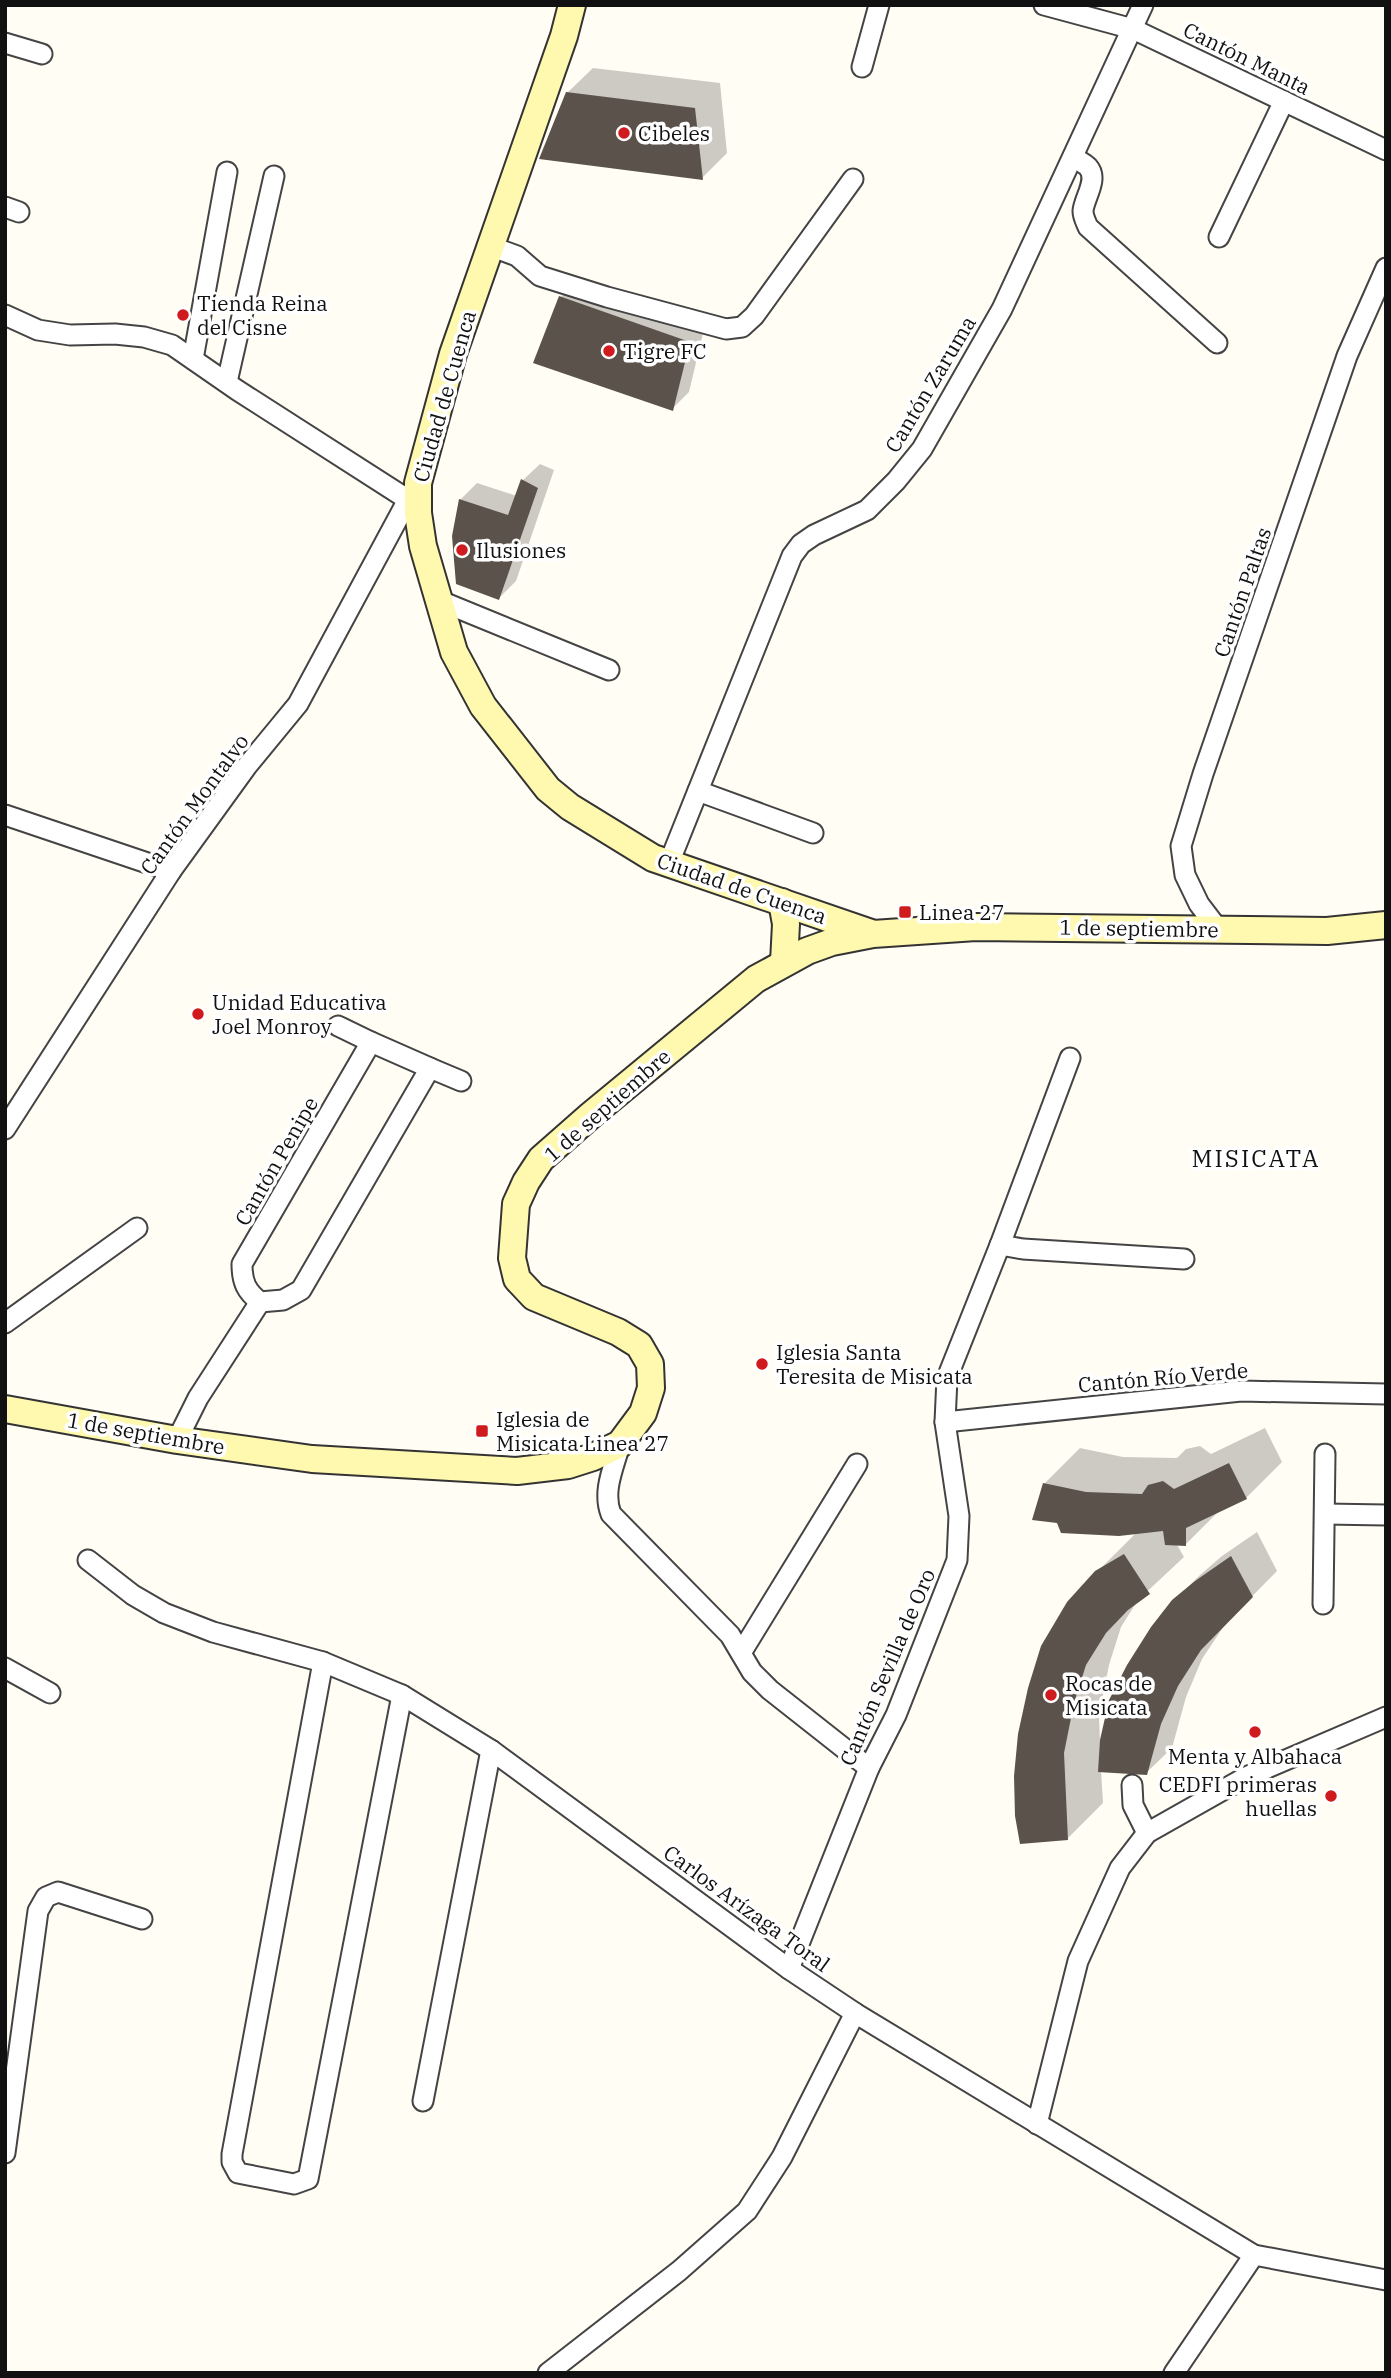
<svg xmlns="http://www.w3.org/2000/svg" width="1391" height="2378" font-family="'IBM Plex Serif',serif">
<rect width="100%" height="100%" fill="#fffdf4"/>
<!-- shadow -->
<g fill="#0003">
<path d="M 593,68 L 720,83 L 727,153 L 702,178 L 567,93 Z"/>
<path d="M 578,280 L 705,325 L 689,392 L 672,409 L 561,297 Z"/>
<path d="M 540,464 L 554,470 L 516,581 L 499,598 L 460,500 L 477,483 L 517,496 L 523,480 Z"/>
<path d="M 1265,1428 L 1282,1462 L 1246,1498 L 1219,1511 L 1186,1544 L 1176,1543 L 1184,1557 L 1138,1600 L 1121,1627 L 1109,1665 L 1099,1716 L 1100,1742 L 1174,1601 L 1200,1575 L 1222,1556 L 1257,1532 L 1277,1571 L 1226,1623 L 1202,1659 L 1186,1697 L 1172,1748 L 1146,1773 L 1101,1770 L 1103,1803 L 1067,1839 L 1022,1842 L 1097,1572 L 1136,1533 L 1044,1484 L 1080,1448 L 1123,1457 L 1177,1458 L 1186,1449 L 1200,1446 L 1211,1454 Z"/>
</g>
<!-- building -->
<g fill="#5b524c">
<path d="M 566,92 L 695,108 L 703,180 L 539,159 Z"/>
<path d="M 559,296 L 690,342 L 673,411 L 533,363 Z"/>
<path d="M 521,479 L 538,488 L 499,600 L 456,584 L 452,536 L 459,499 L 508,515 Z"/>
<path d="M 1229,1463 L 1247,1499 L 1186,1528 L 1186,1546 L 1165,1545 L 1163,1531 L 1119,1536 L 1061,1533 L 1057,1523 L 1032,1520 L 1043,1483 L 1086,1492 L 1142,1494 L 1148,1485 L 1163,1481 L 1174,1489 Z"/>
<path d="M 1124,1554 L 1150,1594 L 1128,1610 L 1106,1633 L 1086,1665 L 1074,1703 L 1064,1753 L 1068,1840 L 1020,1844 L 1015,1816 L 1014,1776 L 1018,1734 L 1028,1688 L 1041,1646 L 1067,1602 L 1095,1571 Z"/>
<path d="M 1231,1556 L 1253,1597 L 1201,1650 L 1178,1686 L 1161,1724 L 1147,1775 L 1098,1772 L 1100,1740 L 1109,1700 L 1127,1665 L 1151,1627 L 1172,1600 L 1195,1581 Z"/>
</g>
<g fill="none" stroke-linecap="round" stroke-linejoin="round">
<!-- street casing -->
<g stroke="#444" stroke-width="23">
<g id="street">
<path d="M 1044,5 L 1133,29 L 1386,150"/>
<path d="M 5,43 L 42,54"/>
<path d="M 862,67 L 879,5"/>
<path d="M 1073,157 C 1077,160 1084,163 1088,167 C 1099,179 1084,198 1083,211 C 1083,217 1086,222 1088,227 L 1217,343"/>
<path d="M 5,207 L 19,212"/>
<path d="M 1219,237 L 1284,101"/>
<path d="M 490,246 L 517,256 L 540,276 L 607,297 L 726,329 L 742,327 L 754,316 L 853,179"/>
<path d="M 5,315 L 38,330 L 70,335 L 115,334 L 144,337 L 172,345 L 237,390 L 407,499"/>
<path d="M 193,359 L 227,172"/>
<path d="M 227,382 L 274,176"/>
<path d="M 438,600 L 609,670"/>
<path d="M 698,791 L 813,833"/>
<path d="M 5,815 L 171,871"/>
<path d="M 669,863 L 792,556 L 801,544 L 814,535 L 867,510 L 896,481 L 922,449 L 1002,309 L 1143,5"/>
<path d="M 1218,929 L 1199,904 L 1185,875 L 1181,846 L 1203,774 L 1347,356 L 1386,268"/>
<path d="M 338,1026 L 371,1042"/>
<path d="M 371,1042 L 430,1068 L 301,1290 L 283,1300 L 260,1302 C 246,1291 242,1282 242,1264 Z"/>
<path d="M 430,1068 L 461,1081"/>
<path d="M 5,1129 L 171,871 L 247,766 L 298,704 L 417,483"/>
<path d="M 1000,1245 L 1023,1249 L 1184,1259"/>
<path d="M 5,1323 L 137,1228"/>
<path d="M 945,1422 L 1241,1391 L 1386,1394"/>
<path d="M 177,1440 L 198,1398 L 260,1302"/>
<path d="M 620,1444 C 614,1467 602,1491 611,1514 L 730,1635 L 752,1672 L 770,1690 L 869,1768"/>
<path d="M 1325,1514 L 1386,1515"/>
<path d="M 88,1560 L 133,1595 L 164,1613 L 213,1632 L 323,1662 L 402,1695 L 491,1750 L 789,1969 L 855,2013 L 1254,2255 L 1386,2280"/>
<path d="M 1323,1604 L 1325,1454"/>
<path d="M 741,1653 L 857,1464"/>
<path d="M 323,1662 L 232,2154 L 232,2162 L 238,2173 L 294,2184 L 308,2179 L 402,1695"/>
<path d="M 5,1668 L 50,1693"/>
<path d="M 1132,1785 L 1133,1805 L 1147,1833"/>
<path d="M 789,1969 L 869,1768 L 896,1715 L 957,1560 L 959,1516 L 945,1422 L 947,1378 L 1000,1245 L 1070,1058"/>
<path d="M 423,2101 L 491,1750"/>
<path d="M 1037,2124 L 1078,1961 L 1120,1868 L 1147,1833 L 1246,1777 L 1386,1717"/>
<path d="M 5,2153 L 38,1911 L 46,1897 L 58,1892 L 142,1919"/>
<path d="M 548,2373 L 679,2271 L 747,2211 L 782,2157 L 855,2013"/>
<path d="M 1174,2373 L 1254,2255"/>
</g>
</g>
<!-- secondary casing -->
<g stroke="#333" stroke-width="30">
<g id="secondary">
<path d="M 572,5 L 564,36 L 453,354 L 418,483 L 418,513 L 423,546 L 454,652 L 483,706 L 548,789 L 570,807 L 653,858 L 871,933"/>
<path d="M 782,902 L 786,924 L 784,962"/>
<path d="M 5,1409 L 177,1440 L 312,1459 L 517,1471 L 568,1465 L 593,1457 L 620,1444 L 643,1413 L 651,1388 L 650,1364 L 639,1345 L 618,1332 L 534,1297 L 517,1279 L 512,1258 L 516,1204 L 526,1182 L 541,1159 L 591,1115 L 756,979 L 807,951 L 832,942 L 873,934 L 976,927 L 1327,931 L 1386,925"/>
</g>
</g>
<!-- street -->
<use href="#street" stroke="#fff" stroke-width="19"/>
<!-- secondary -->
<use href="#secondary" stroke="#fff8af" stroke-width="26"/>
</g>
<!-- markers -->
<g fill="#cf1a1e" stroke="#fff" stroke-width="2.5">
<circle cx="624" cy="133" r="7"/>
<circle cx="183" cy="315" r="7"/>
<circle cx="609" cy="351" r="7"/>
<circle cx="462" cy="550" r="7"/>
<rect x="898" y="905" width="14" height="14" rx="3.5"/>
<circle cx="198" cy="1014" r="7"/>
<circle cx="762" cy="1364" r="7"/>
<rect x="475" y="1424" width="14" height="14" rx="3.5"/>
<circle cx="1051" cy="1695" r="7"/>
<circle cx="1255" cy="1732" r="7"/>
<circle cx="1331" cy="1796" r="7"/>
</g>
<g text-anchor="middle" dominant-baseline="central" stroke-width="7" stroke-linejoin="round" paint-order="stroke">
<!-- street labels -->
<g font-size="21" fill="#111" stroke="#fff">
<text transform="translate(1247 58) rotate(26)">Cantón Manta</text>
<text transform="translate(930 384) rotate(-59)">Cantón Zaruma</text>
<text transform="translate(444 396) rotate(-74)">Ciudad de Cuenca</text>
<text transform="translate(1242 592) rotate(-71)">Cantón Paltas</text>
<text transform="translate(194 804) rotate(-54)">Cantón Montalvo</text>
<text transform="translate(742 888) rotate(19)">Ciudad de Cuenca</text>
<text transform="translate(1139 928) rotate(1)">1 de septiembre</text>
<text transform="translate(607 1105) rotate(-41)">1 de septiembre</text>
<text transform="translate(276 1161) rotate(-60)">Cantón Penipe</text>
<text transform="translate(1163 1377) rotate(-5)">Cantón Río Verde</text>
<text transform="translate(146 1433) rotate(10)">1 de septiembre</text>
<text transform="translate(887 1667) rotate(-67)">Cantón Sevilla de Oro</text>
<text transform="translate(747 1908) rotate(36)">Carlos Arízaga Toral</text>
</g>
<!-- poi labels -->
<g font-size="21" fill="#111" stroke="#fff" text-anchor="start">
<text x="638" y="133">Cibeles</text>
<text x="197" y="303">Tienda Reina<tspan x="197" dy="24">del Cisne</tspan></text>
<text x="623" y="351">Tigre FC</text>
<text x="476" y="550">Ilusiones</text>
<text x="919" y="912">Linea 27</text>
<text x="212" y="1002">Unidad Educativa<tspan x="212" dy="24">Joel Monroy</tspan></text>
<text x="776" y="1352">Iglesia Santa<tspan x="776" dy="24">Teresita de Misicata</tspan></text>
<text x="496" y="1419">Iglesia de<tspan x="496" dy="24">Misicata Linea 27</tspan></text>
<text x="1065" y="1683">Rocas de<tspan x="1065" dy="24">Misicata</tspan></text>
<text x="1255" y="1756" text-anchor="middle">Menta y Albahaca</text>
<text x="1317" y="1784" text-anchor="end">CEDFI primeras<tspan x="1317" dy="24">huellas</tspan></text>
</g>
<!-- quarter labels -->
<g font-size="24" letter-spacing="2" fill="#111" stroke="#fff">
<text x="1256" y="1158">MISICATA</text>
</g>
</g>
<!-- border -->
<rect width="1391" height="2378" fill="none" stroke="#111111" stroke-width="14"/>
</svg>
